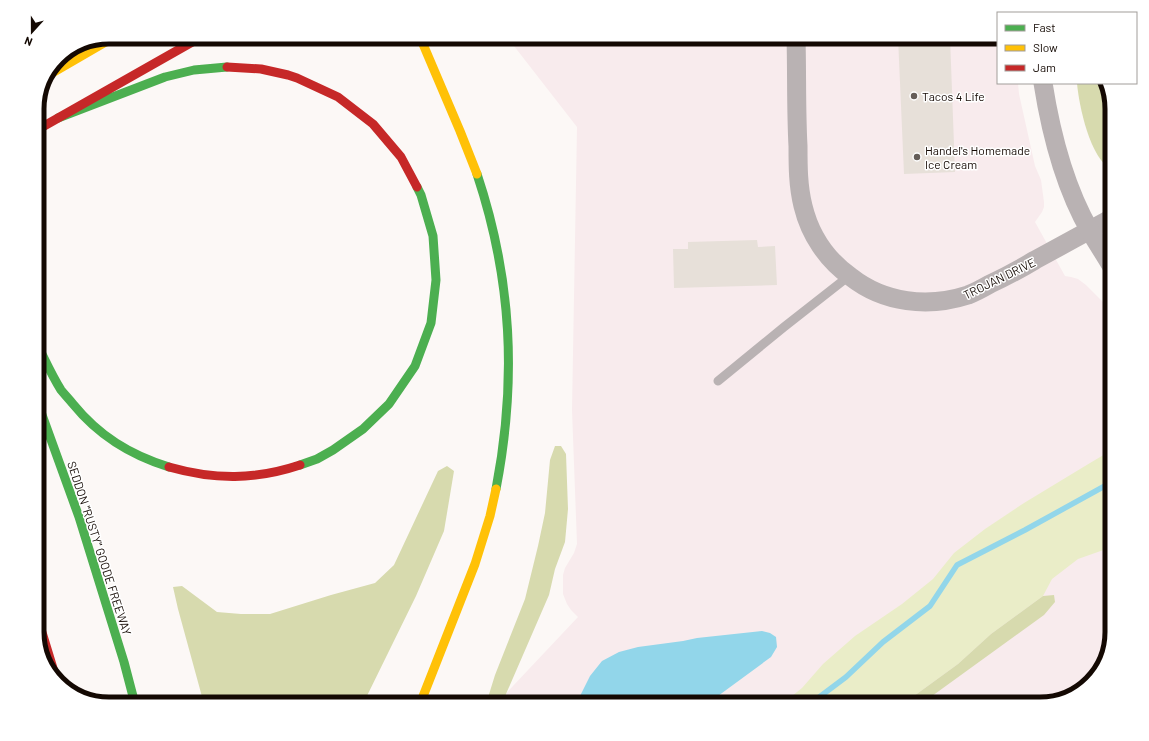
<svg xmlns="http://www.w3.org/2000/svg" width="1149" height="741" font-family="Barlow,sans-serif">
<rect width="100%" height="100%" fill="#fcf8f6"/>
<!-- commercial -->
<path fill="#f8ebed" d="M 507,37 L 998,37 L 998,83 L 1018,83 L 1019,94 L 1035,166 L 1041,180 L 1044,202 L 1044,207 L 1042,212 L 1035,222 L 1065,276 L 1071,277 L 1078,279 L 1086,285 L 1112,311 L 1112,632 L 1100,672 L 1076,694 L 1040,704 L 496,704 L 578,617 L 571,610 L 567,604 L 563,594 L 563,575 L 565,568 L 574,553 L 577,544 L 572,410 L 577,127 Z"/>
<!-- green -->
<path fill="#eaedc8" d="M 1112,450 L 1112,547 L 1078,559 L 1052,579 L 1043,596 L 991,634 L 958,664 L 903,704 L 782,704 L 802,688 L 823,664 L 855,636 L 902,604 L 933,579 L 954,553 L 985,529 L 1024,503 L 1090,463 Z"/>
<!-- forest -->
<g fill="#d7daae">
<path d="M 1077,83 L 1105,83 L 1112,109 L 1112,170 C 1090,159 1079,106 1077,83 Z"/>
<path d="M 555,446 L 561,446 L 566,454 L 568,509 L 565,542 L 555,569 L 549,595 L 506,694 L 503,704 L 486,704 L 495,675 L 525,599 L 538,546 L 545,513 L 550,460 Z"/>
<path d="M 447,466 L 454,471 L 444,531 L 416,596 L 363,704 L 204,704 L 178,609 L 173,587 L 182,586 L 217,612 L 241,614 L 270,614 L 331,595 L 375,583 L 394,565 L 438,471 Z"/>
<path d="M 1054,595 L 1055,602 L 1044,615 L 921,704 L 903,704 L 958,664 L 991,634 L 1043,596 Z"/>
</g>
<!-- water -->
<path fill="#92d6ea" d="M 762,631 L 770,633 L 776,637 L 777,647 L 771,657 L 707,704 L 576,704 L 590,676 L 602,661 L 619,652 L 638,647 L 683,641 L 697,638 Z"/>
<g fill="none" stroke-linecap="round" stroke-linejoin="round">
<!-- stream -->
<path stroke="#92d6ea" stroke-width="5.5" d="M 810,704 L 846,677 L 883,642 L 930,606 L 957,565 L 1025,530 L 1112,482"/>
</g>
<!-- building -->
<g fill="#e7e0d9">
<path d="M 898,37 L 950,37 L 955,172 L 904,174 Z"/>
<path d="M 757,240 L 758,247 L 775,246 L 777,285 L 674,288 L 673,249 L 688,249 L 688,242 Z"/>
</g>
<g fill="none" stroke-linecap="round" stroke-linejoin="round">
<!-- lane -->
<path stroke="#b9b2b3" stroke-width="9" d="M 718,381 L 784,327 L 849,276"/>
<!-- street -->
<g stroke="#b9b2b3" stroke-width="19">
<path d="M 796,37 C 797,73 796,110 798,146 C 798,166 798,186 803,206 C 810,235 827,260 851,277 C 884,303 928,308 968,295 C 976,292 983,288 990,284 C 1005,277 1020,269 1035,260 C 1061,246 1086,232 1112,218"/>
<path d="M 1043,83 C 1051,134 1064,186 1090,231 C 1097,243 1105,255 1112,267"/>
</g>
<!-- fast -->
<g stroke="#4caf50" stroke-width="9">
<path d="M 58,118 L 165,77 L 194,70 L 227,67"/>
<path d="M 477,174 C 512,279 517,380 496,489"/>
<path d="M 37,344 C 45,360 52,376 61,390 C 65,395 69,399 73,404 C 99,436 130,455 169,467"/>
<path d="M 37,401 L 79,517 L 124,662 L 135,704"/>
<path d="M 300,465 L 317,459 L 333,450 L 363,429 L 389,404 L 415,366 L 431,323 L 436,280 L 433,236 L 421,195 L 417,187"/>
</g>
<!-- slow -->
<g stroke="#ffc107" stroke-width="9">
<path d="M 420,37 L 460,131 L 477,174"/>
<path d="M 52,73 L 114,37"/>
<path d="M 420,704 L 475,564 L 490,516 L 496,489"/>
</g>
<!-- jam -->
<g stroke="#c62828" stroke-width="9">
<path d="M 227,67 L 261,69 L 288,75 L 297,78 L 338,97 L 373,124 L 401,157 L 417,187"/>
<path d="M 37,130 L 201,37"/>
<path d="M 169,467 C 215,480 255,480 300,465"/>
<path d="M 37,616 L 56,678"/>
</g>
</g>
<!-- markers -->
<g fill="#655d58" stroke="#fff" stroke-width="1.5">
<circle cx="914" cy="96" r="4"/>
<circle cx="917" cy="157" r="4"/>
</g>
<g text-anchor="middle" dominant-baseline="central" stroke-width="3" stroke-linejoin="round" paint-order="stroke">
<!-- poi labels -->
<g font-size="12" fill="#140903" stroke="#fff" text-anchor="start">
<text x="922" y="96">Tacos 4 Life</text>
<text x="925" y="150">Handel's Homemade<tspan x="925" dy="14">Ice Cream</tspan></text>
</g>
<!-- street labels -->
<g font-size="12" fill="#140903" stroke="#fff">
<text transform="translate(999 278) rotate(-26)">TROJAN DRIVE</text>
<text transform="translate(100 548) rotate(72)">SEDDON "RUSTY" GOODE FREEWAY</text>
</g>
</g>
<!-- crop -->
<path d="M0 0H1149V741H0ZM109 44H1040A65 65 0 0 1 1105 109V632A65 65 0 0 1 1040 697H109A65 65 0 0 1 44 632V109A65 65 0 0 1 109 44Z" fill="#fff" fill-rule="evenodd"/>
<path fill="none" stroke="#140903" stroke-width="5" d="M109 44H1040A65 65 0 0 1 1105 109V632A65 65 0 0 1 1040 697H109A65 65 0 0 1 44 632V109A65 65 0 0 1 109 44Z"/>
<!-- legend -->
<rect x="997" y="12" width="140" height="72" fill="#ffffff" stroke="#a19d9a"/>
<rect x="1005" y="25" width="20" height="6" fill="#4caf50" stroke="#a19d9a"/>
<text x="1033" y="32" font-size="12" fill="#140903">Fast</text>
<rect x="1005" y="45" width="20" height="6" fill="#ffc107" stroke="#a19d9a"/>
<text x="1033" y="52" font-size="12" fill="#140903">Slow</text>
<rect x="1005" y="65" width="20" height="6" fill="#c62828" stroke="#a19d9a"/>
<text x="1033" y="72" font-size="12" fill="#140903">Jam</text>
<!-- north arrow -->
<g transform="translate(32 32) rotate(201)" stroke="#ffffff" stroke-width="3" paint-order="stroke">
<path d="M0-3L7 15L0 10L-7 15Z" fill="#140903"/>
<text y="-6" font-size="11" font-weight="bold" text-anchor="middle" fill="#140903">N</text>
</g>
</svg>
